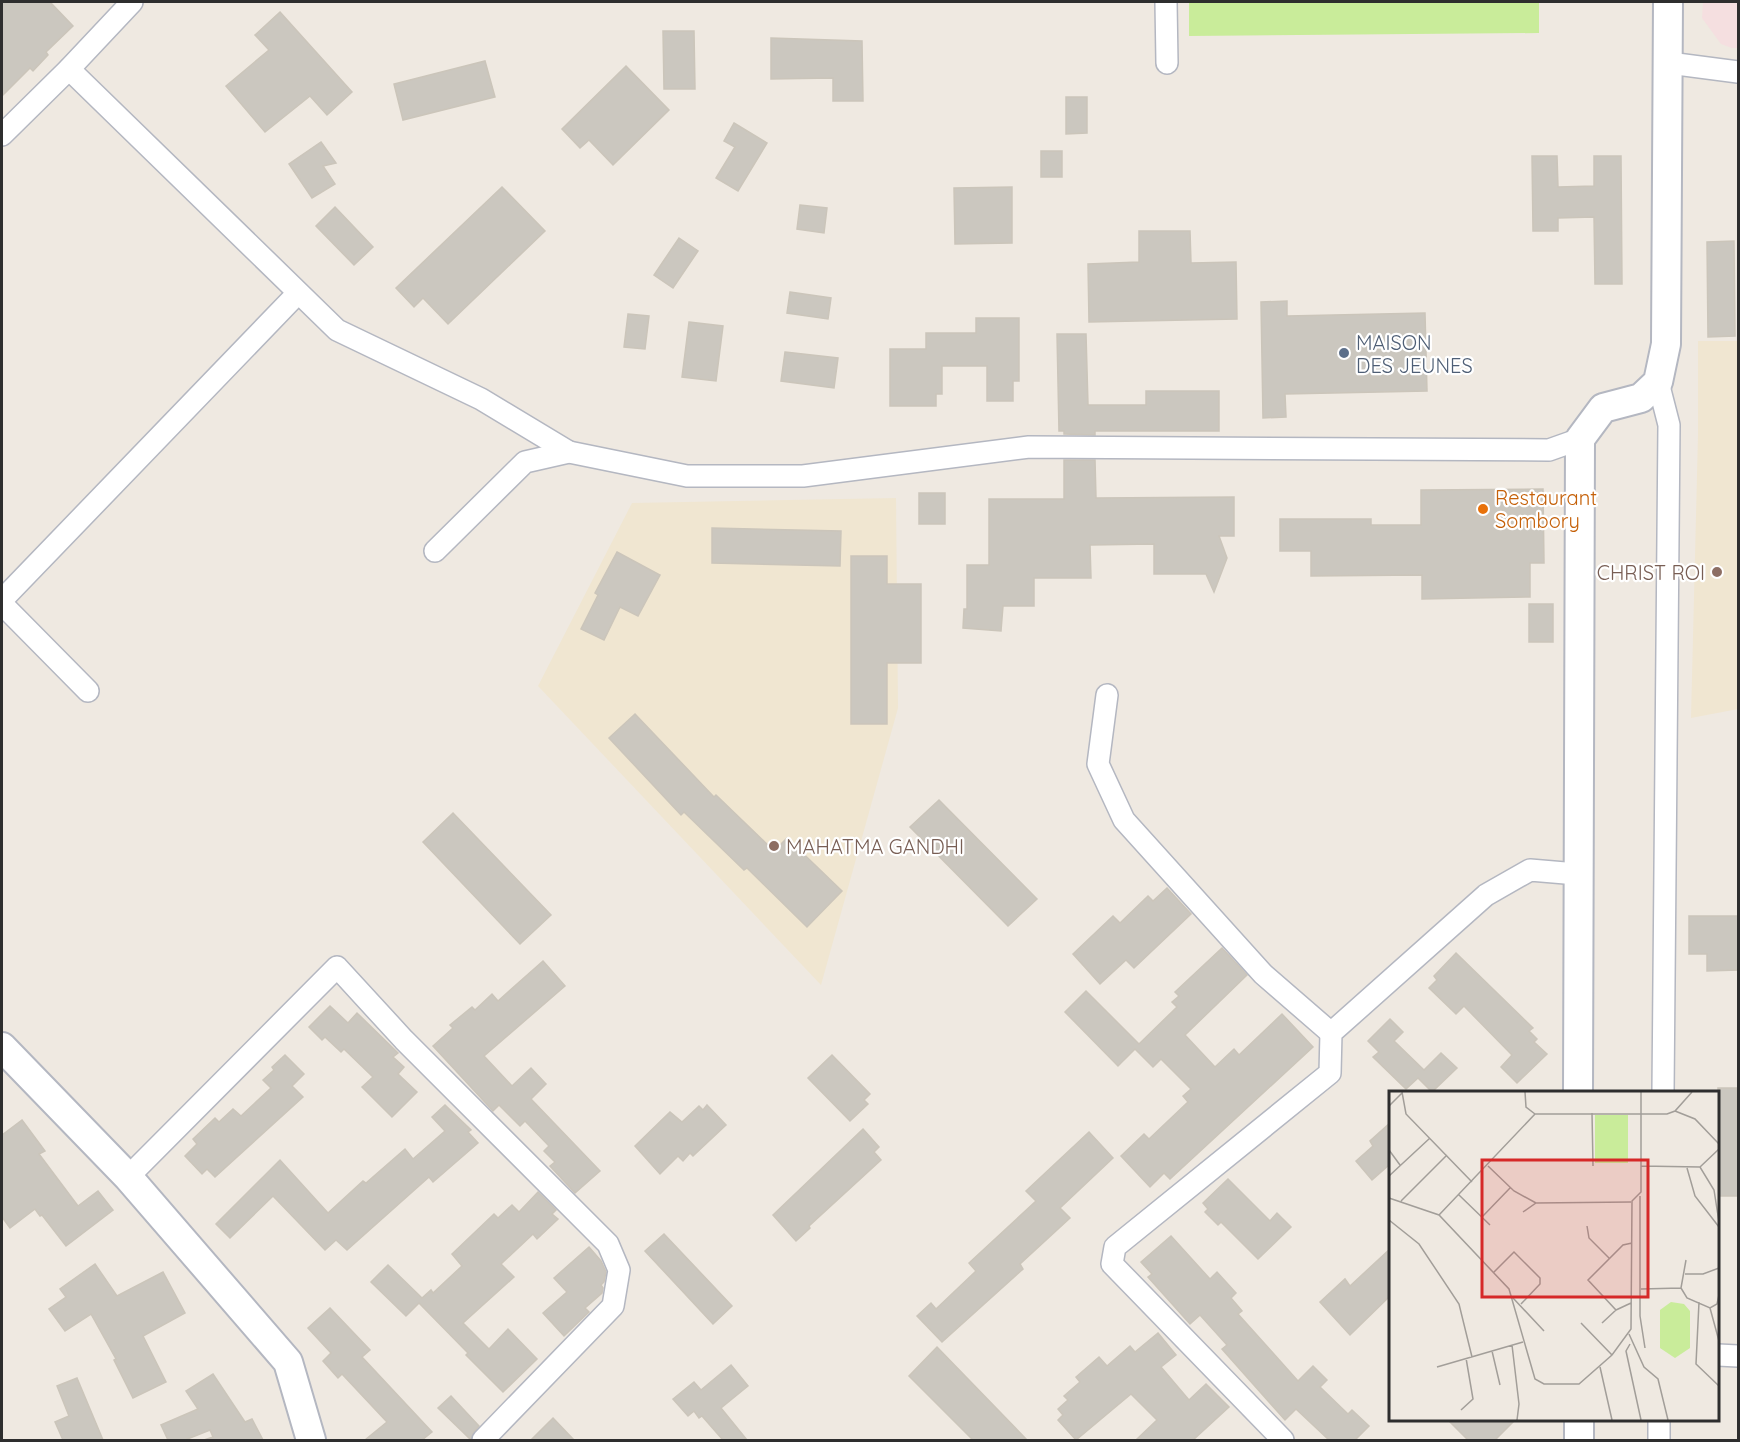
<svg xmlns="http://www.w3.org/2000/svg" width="1740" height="1442" font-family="Quicksand,sans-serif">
<rect width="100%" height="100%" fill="#efe9e1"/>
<!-- education -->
<g fill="#f0e6d1">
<path d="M 1698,341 L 1738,341 L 1738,709 L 1691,718 L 1698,435 Z"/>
<path d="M 896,498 L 898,708 L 821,985 L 538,686 L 632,503 Z"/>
</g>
<!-- medical -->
<path fill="#f5dfe0" d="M 1703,2 L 1738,2 L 1738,48 L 1732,48 L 1721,44 L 1702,18 Z"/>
<!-- pitch -->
<path fill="#c9ec9a" d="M 1189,2 L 1539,2 L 1539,33 L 1189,36 Z"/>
<!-- building -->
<g fill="#cbc7bf" stroke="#cbc5ba" stroke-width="1.5">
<path d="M 2,2 L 50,2 L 73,26 L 46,52 L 48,55 L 33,71 L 30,68 L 2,96 Z"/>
<path d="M 280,12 L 352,92 L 327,115 L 310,96 L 265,132 L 226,86 L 269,50 L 255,35 Z"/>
<path d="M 663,31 L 694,31 L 695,89 L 664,89 Z"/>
<path d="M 771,38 L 862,41 L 863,101 L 833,101 L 833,78 L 771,79 Z"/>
<path d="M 485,61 L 495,97 L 403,120 L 394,84 Z"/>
<path d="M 626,66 L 669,110 L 613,165 L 589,140 L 580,148 L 562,129 Z"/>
<path d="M 1066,97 L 1087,97 L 1087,133 L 1066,134 Z"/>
<path d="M 734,123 L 767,143 L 738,191 L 716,178 L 735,147 L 724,141 Z"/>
<path d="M 321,142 L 336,163 L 323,166 L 335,184 L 312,198 L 289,164 Z"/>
<rect x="1041" y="151" width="21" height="26"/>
<path d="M 1532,156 L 1557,156 L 1558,187 L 1594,186 L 1594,156 L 1621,156 L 1622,284 L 1595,284 L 1594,217 L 1558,218 L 1558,231 L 1533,231 Z"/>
<path d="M 502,187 L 545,231 L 448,324 L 423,298 L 414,307 L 396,288 Z"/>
<path d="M 1012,187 L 1012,243 L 955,244 L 954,188 Z"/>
<path d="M 800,205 L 827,208 L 824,233 L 797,229 Z"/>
<path d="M 335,207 L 373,247 L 354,265 L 316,226 Z"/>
<path d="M 1139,231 L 1190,231 L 1191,263 L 1236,262 L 1237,319 L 1089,322 L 1088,264 L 1139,262 Z"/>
<path d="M 679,238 L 698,251 L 673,288 L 654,275 Z"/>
<path d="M 1734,241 L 1735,336 L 1708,337 L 1707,242 Z"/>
<path d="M 790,292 L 831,298 L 828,319 L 787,313 Z"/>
<path d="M 1287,301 L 1287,316 L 1425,313 L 1427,391 L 1285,394 L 1286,417 L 1263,418 L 1261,302 Z"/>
<path d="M 628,314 L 649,316 L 645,349 L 624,347 Z"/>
<path d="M 976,318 L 1019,318 L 1019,381 L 1013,381 L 1013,401 L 987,401 L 987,366 L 942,366 L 942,394 L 936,394 L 936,406 L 890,406 L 890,349 L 926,349 L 926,333 L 976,333 Z"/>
<path d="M 689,322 L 723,326 L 716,381 L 682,377 Z"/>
<path d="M 1057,334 L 1086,334 L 1088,405 L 1146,405 L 1146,391 L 1219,391 L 1219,431 L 1095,431 L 1095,435 L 1064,434 L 1064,431 L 1059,431 Z"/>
<path d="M 785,352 L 838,358 L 834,388 L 781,381 Z"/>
<path d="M 1064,460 L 1095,460 L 1096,498 L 1234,497 L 1234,536 L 1219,536 L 1227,558 L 1214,592 L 1206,574 L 1154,574 L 1154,544 L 1090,545 L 1091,578 L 1034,578 L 1034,606 L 1003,606 L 1001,631 L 963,628 L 964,609 L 967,609 L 967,565 L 989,565 L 989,499 L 1064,499 Z"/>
<path d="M 1543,489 L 1544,563 L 1530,563 L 1530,597 L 1422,599 L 1422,575 L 1311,576 L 1311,551 L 1280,551 L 1280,519 L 1371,519 L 1371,525 L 1421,525 L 1421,490 Z"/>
<rect x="919" y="493" width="26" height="31"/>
<path d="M 712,528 L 841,531 L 840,566 L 712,563 Z"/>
<path d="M 617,552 L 660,575 L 638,616 L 620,607 L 604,640 L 581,629 L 598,595 L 595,593 Z"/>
<path d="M 851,556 L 887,556 L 887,584 L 921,584 L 921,663 L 887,663 L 887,724 L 851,724 Z"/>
<rect x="1529" y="604" width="24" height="38"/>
<path d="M 635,714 L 714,797 L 716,795 L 774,851 L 787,838 L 842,891 L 807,927 L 747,868 L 744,870 L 684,812 L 681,815 L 609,738 Z"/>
<path d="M 939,800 L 1037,899 L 1008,926 L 910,827 Z"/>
<path d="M 453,813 L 551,915 L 520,944 L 423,842 Z"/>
<path d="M 1167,888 L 1191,914 L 1134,968 L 1126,960 L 1100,984 L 1073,954 L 1113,916 L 1120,923 L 1148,896 L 1153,901 Z"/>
<path d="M 1689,916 L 1738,916 L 1738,970 L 1707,971 L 1707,954 L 1689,954 Z"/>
<path d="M 1222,948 L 1247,975 L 1185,1035 L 1215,1067 L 1234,1049 L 1239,1055 L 1282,1014 L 1313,1047 L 1170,1179 L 1164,1173 L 1150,1187 L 1121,1156 L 1144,1134 L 1149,1139 L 1188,1102 L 1183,1096 L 1191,1089 L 1161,1059 L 1153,1067 L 1135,1049 L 1118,1066 L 1065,1012 L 1086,991 L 1139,1044 L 1177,1007 L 1172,1002 L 1179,996 L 1175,992 Z"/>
<path d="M 1456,953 L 1533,1028 L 1529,1031 L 1537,1039 L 1534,1042 L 1547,1054 L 1517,1083 L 1501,1067 L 1512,1055 L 1464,1006 L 1456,1014 L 1429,988 L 1437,980 L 1434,976 Z"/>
<path d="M 543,961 L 565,986 L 484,1056 L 512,1086 L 531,1068 L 546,1084 L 531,1099 L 600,1171 L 575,1193 L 550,1166 L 555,1162 L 544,1151 L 549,1146 L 525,1121 L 520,1126 L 499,1105 L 493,1111 L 433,1046 L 453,1028 L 450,1025 L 472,1007 L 475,1010 L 492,994 L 498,1001 Z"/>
<path d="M 330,1006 L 348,1023 L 357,1013 L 398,1053 L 393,1057 L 404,1067 L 398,1074 L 417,1092 L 392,1117 L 362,1087 L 373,1077 L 344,1049 L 341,1052 L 325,1037 L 322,1040 L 309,1027 Z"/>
<path d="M 1390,1019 L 1403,1032 L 1394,1041 L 1424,1070 L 1441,1053 L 1457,1068 L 1432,1092 L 1418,1078 L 1406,1089 L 1373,1057 L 1379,1052 L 1368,1041 Z"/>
<path d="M 285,1055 L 304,1074 L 292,1086 L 303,1097 L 215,1177 L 207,1169 L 202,1174 L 185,1156 L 197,1144 L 193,1139 L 215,1118 L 219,1122 L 233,1109 L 241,1116 L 271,1088 L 263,1080 L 274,1070 L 272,1067 Z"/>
<path d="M 832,1055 L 870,1094 L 864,1100 L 868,1104 L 850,1121 L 808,1078 Z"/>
<path d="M 1718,1088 L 1737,1088 L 1738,1196 L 1718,1196 Z"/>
<path d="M 445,1105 L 471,1130 L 468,1132 L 478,1143 L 433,1182 L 429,1177 L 347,1250 L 336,1240 L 325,1250 L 273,1196 L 230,1238 L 216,1224 L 280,1160 L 328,1213 L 363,1181 L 366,1183 L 405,1149 L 413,1159 L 445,1131 L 432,1117 Z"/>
<path d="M 707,1105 L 726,1125 L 693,1156 L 690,1153 L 683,1161 L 678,1156 L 660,1174 L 635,1146 L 670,1112 L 682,1122 L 699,1106 L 703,1110 Z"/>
<path d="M 22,1120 L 45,1151 L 39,1154 L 78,1206 L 98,1191 L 113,1210 L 66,1246 L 42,1215 L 40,1216 L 35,1209 L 10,1228 L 2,1217 L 2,1135 Z"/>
<path d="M 1390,1123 L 1390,1166 L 1389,1165 L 1372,1180 L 1356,1161 L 1373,1146 L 1370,1141 Z"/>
<path d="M 863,1129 L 879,1147 L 874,1152 L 881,1160 L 809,1226 L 810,1228 L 796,1241 L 773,1215 Z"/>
<path d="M 1089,1132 L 1113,1158 L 1060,1208 L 1070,1218 L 1020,1264 L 1023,1269 L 942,1342 L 917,1316 L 931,1303 L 936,1309 L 976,1271 L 969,1263 L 1036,1201 L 1026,1191 Z"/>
<path d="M 1228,1179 L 1270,1221 L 1277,1213 L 1291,1227 L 1258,1259 L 1221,1222 L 1218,1225 L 1205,1212 L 1208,1209 L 1203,1203 Z"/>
<path d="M 538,1192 L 556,1210 L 552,1214 L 558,1219 L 537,1239 L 533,1234 L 501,1264 L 514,1277 L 463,1323 L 489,1349 L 508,1329 L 537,1359 L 503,1392 L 466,1355 L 468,1353 L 419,1303 L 406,1316 L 371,1282 L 388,1265 L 422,1298 L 431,1290 L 433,1293 L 462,1266 L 452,1254 L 494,1214 L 498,1218 L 512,1205 L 519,1212 Z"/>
<path d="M 664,1234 L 732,1306 L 713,1324 L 645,1251 Z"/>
<path d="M 1171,1236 L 1210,1279 L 1217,1272 L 1236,1293 L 1231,1298 L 1242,1311 L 1238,1314 L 1298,1381 L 1313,1366 L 1327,1380 L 1320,1387 L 1348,1414 L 1352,1410 L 1369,1426 L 1355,1440 L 1329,1440 L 1296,1409 L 1285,1420 L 1222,1349 L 1227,1345 L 1200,1315 L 1190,1324 L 1148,1277 L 1152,1274 L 1141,1262 Z"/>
<path d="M 589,1247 L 601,1261 L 606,1272 L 604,1282 L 601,1285 L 603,1288 L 602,1293 L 585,1308 L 589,1312 L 564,1336 L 543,1313 L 567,1292 L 554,1278 Z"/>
<path d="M 1390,1249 L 1390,1296 L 1350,1335 L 1320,1302 L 1345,1279 L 1350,1286 Z"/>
<path d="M 95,1264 L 117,1296 L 163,1272 L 185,1313 L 143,1336 L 166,1382 L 133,1398 L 114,1360 L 116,1359 L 91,1314 L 65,1331 L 49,1309 L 66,1297 L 60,1289 Z"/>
<path d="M 330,1308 L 370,1350 L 362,1357 L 432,1432 L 422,1440 L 365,1440 L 387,1422 L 342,1374 L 338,1378 L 323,1361 L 331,1353 L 308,1328 Z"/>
<path d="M 1158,1333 L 1176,1355 L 1161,1367 L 1189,1400 L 1206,1384 L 1229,1407 L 1193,1440 L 1136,1440 L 1157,1420 L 1131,1394 L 1076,1440 L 1058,1420 L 1063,1415 L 1058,1409 L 1068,1400 L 1064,1396 L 1080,1382 L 1076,1377 L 1099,1357 L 1107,1366 L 1130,1346 L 1135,1352 Z"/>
<path d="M 937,1347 L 1027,1440 L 973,1440 L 909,1376 Z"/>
<path d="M 731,1365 L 748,1386 L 721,1408 L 747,1440 L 723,1440 L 702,1416 L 699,1418 L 694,1411 L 688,1416 L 673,1399 L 694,1382 L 701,1390 Z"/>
<path d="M 213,1374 L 245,1422 L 252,1419 L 263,1440 L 204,1440 L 213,1437 L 210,1430 L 185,1440 L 168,1440 L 161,1425 L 198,1409 L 186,1391 Z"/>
<path d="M 77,1378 L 103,1440 L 63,1440 L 55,1422 L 69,1416 L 57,1386 Z"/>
<path d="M 451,1396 L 479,1426 L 474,1432 L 471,1440 L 438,1408 Z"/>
<path d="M 553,1418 L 574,1440 L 531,1440 Z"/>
<path d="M 1447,1419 L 1516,1419 L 1495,1440 L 1468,1440 Z"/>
</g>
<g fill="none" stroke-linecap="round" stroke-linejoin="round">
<!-- minor casing -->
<g stroke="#b4b7c1" stroke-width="24">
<g id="minor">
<path d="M 1166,2 L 1167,63"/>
<path d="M 1669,63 L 1738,72"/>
<path d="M 69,69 L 337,330 L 481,399 L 569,452"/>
<path d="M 2,135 L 69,69 L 132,2"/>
<path d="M 1658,382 L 1669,425 L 1663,1092"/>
<path d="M 435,551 L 525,462 L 569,452 L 687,476 L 803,476 L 1029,447 L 1549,450 L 1580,439"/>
<path d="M 2,600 L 298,293"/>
<path d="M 2,604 L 88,691"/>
<path d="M 1107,695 L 1098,764 L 1124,820 L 1263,974 L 1331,1033"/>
<path d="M 128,1177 L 337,967 L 404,1040 L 608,1244 L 619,1270 L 613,1306 L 483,1440"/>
<path d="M 1718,1355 L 1738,1356"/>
<path d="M 1283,1440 L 1112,1264 L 1115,1247 L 1330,1073 L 1331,1033 L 1486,895 L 1530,870 L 1577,874"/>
<path d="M 1659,1440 L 1659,1420"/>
</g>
</g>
<!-- secondary casing -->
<g stroke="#b4b7c1" stroke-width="32">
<g id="secondary">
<path d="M 2,1047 L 128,1177 L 288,1362 L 311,1440"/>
<path d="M 1578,1092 L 1580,439 L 1603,408 L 1641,398 L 1658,382 L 1666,344 L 1668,2"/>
<path d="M 1579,1420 L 1579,1440"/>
</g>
</g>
<!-- minor -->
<use href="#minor" stroke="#fff" stroke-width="21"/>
<!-- secondary -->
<use href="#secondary" stroke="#fff" stroke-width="28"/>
</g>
<!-- markers -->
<circle fill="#5c6f8a" stroke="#fff" stroke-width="2" cx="1344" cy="353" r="6"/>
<circle fill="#e8710a" stroke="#fff" stroke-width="2" cx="1483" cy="509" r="6"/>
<g fill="#8d6e63" stroke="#fff" stroke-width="2">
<circle cx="1717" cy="572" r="6"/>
<circle cx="774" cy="846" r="6"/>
</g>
<g text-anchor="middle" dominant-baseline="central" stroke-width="4.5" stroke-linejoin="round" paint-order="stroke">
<!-- service labels -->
<g font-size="20" fill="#4e5e75" stroke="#fff" text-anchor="start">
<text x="1356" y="342">MAISON<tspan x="1356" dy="23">DES JEUNES</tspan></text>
</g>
<!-- food labels -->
<g font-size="20" fill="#c56008" stroke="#fff" text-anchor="start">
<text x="1495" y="497">Restaurant<tspan x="1495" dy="23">Sombory</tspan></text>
</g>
<!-- education labels -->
<g font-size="20" fill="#785e54" stroke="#fff" text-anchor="end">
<text x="1705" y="572">CHRIST ROI</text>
<text x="786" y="846" text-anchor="start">MAHATMA GANDHI</text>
</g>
</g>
<!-- overview -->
<g transform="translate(1389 1091)">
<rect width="330" height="330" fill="#efe9e1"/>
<path d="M 206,24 L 239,24 L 239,72 L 206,72 ZM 282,211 L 295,213 L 301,220 L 301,257 L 286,267 L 271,257 L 271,219 Z" fill="#c9ec9a"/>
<path fill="none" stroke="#a29e99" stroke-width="1.5" d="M 13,1 L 17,23 L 83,91M 136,1 L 137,16 L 146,23M 0,15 L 13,2M 286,20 L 306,28 L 330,53M 203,22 L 204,75M 0,59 L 11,74M 99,75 L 125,100 L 147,112M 252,75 L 311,76 L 325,99 L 330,131M 311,76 L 330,58M 298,77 L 306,105 L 330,136M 0,85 L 41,47M 70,104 L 101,134M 251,105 L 251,225 L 256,257M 0,107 L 50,124 L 120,198 L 146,288 L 155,293 L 190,293 L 223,264 L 242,238 L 243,110 L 252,101 L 252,1M 12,110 L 58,64M 134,121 L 147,112 L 242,111M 50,124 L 146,23 L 278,23 L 286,20 L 303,1M 93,126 L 121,97M 0,129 L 30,153 L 70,213 L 83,266M 198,135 L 200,147 L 220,167M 105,181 L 125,161 L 151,187 L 151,193 L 132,213M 296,183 L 314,183 L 330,177M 292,197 L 298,207 L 321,217 L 328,213 L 330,204M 252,198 L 292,197 L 297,169M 124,207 L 155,240M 310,211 L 307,273 L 330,295M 242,212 L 227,219 L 199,189 L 234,154 L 243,152M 321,217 L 330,250M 192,232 L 223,264M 213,232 L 227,219M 240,243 L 255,276 L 269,288 L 279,329M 241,253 L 237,260 L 252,329M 123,254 L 130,313 L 128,329M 103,260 L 111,294M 48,276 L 134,251M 211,276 L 223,329M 72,319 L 84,308 L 77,267"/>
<path fill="#d62828" fill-opacity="0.15" stroke="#d62828" stroke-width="3" d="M 93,69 L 259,69 L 259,206 L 93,206 Z"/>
<rect width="330" height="330" fill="none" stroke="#2e2e2e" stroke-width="3"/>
</g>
<!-- border -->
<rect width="1740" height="1442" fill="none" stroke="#2e2e2e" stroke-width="6"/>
</svg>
